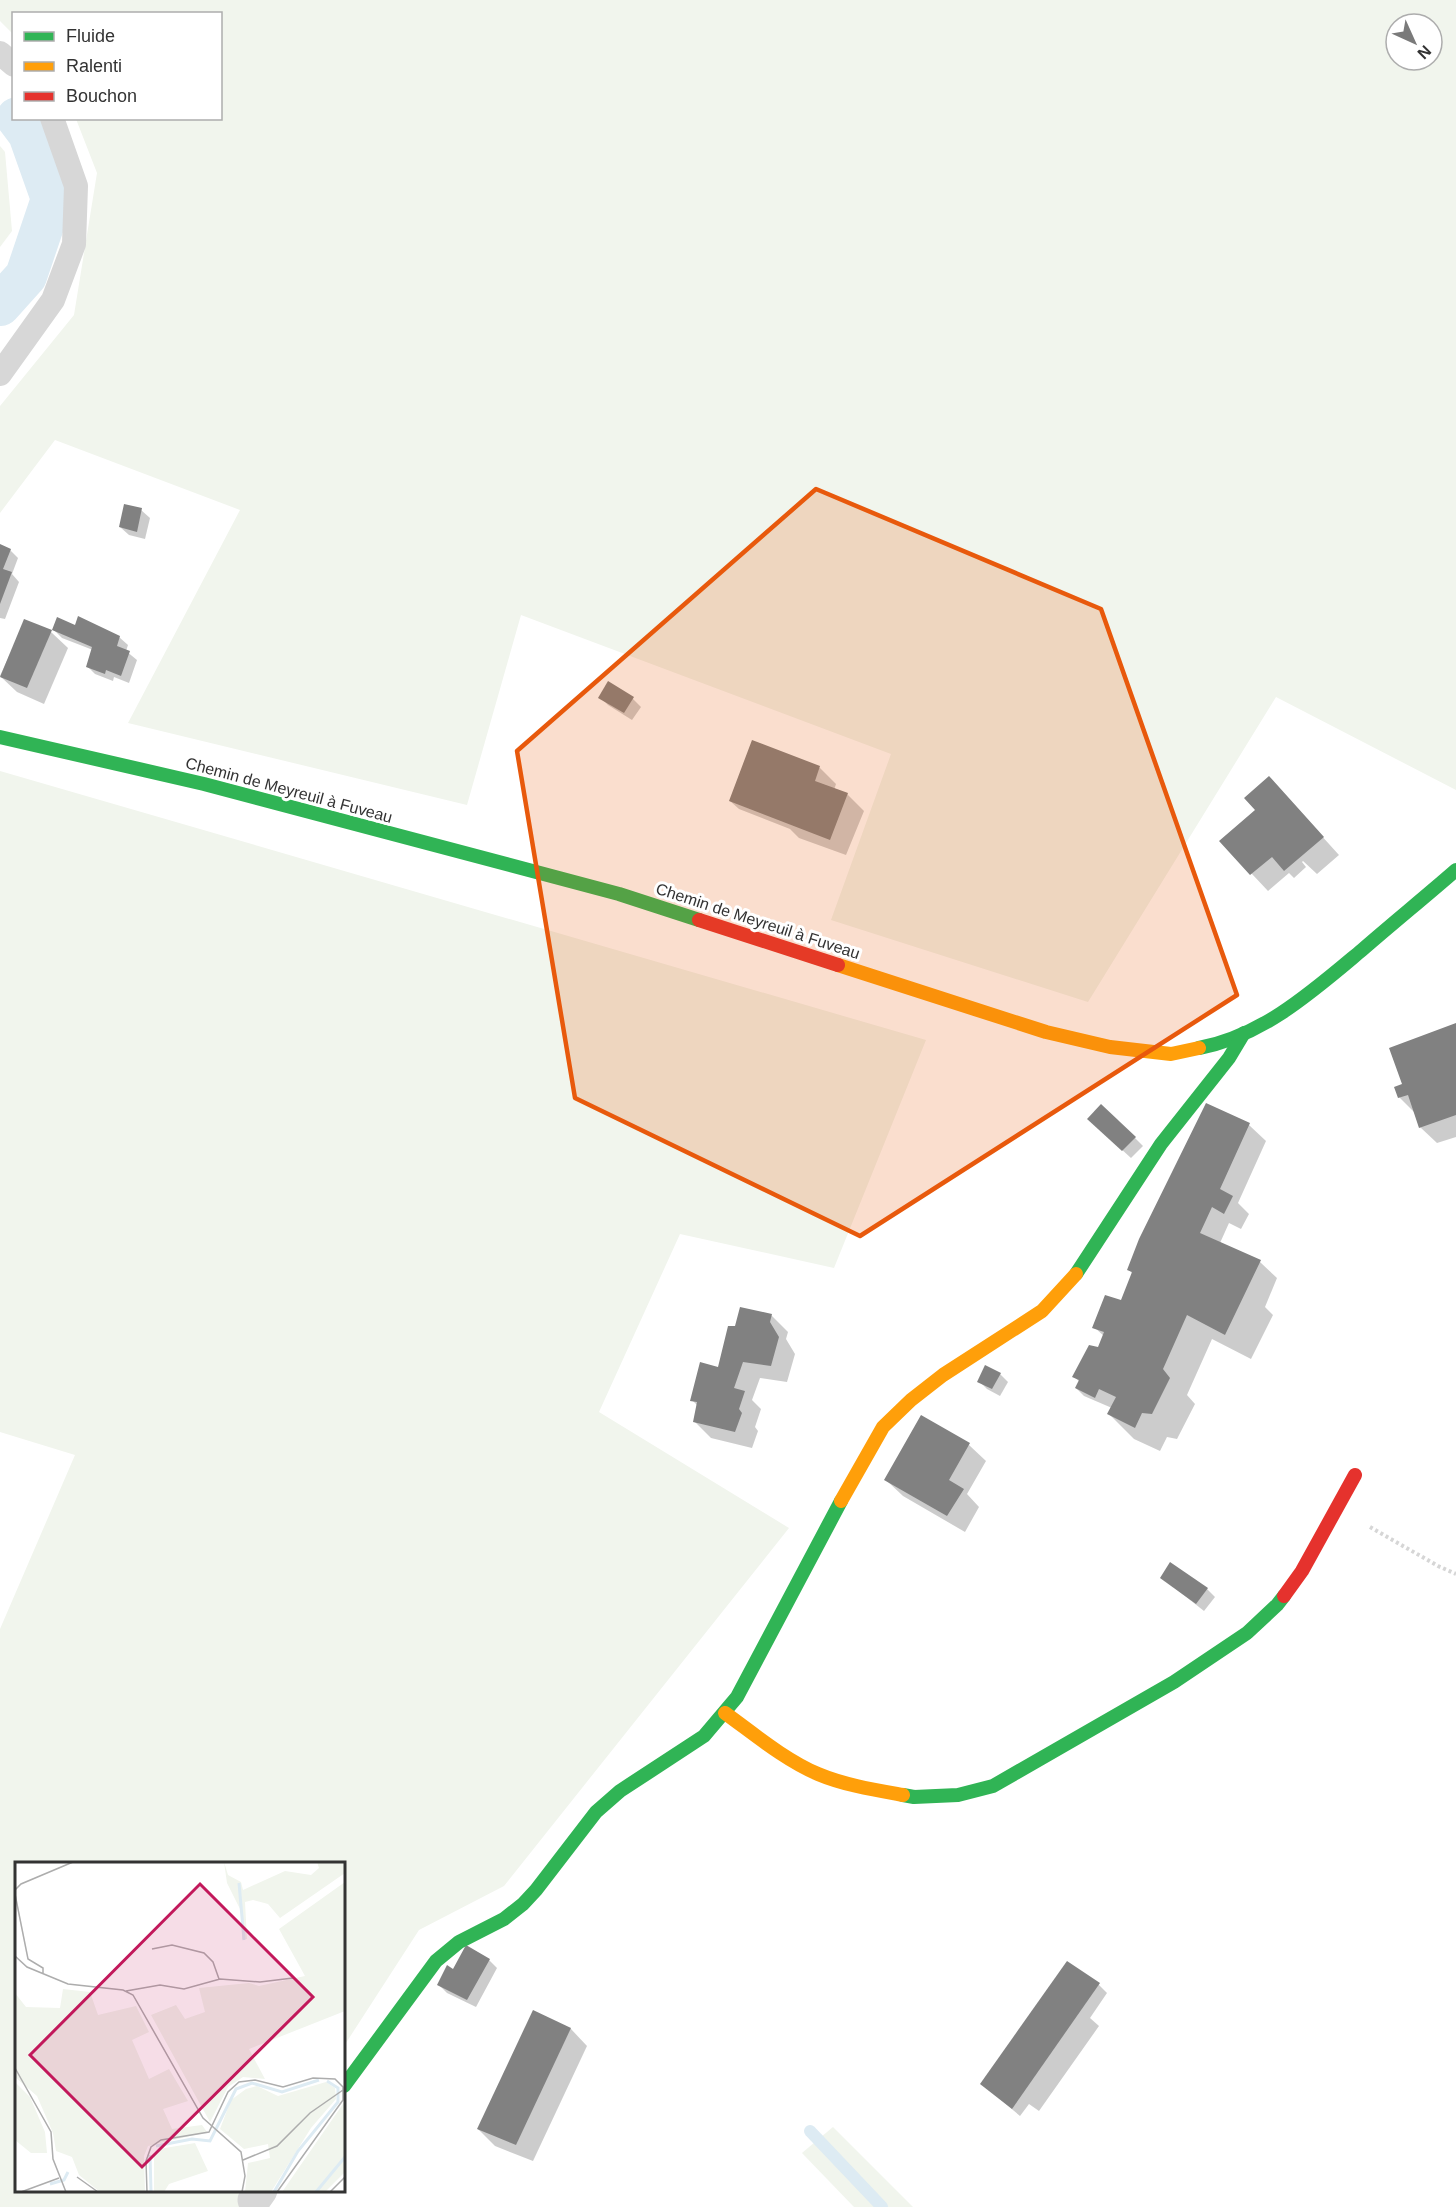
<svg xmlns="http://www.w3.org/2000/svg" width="1456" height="2207" font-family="Arial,sans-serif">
<rect width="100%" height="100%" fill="#fff"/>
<!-- green -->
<g fill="#f1f5ed" fill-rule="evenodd">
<path d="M 0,0 L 1456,0 L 1456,790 L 1276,697 L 1088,1002 L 831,920 L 891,754 L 521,615 L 467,805 L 128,723 L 240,510 L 55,440 L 0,513 L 0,406 L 74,315 L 97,173 L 76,119 L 220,118 L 220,14 L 14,14 L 13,34 L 0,21 ZM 1396,24 L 1432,24 L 1432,60 L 1396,60 Z"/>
<path d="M 0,146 L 5,152 L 12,231 L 0,247 Z"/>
<path d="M 0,771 L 926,1040 L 834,1268 L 680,1234 L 599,1412 L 789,1528 L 504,1886 L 419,1930 L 344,2046 L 344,1864 L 16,1864 L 16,2190 L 250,2191 L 239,2207 L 0,2207 L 0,1629 L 75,1455 L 0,1432 Z"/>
<path d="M 833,2127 L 913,2207 L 854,2207 L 802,2153 Z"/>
</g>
<!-- shadow -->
<g fill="#0003">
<path d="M 141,510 L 150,518 L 145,539 L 129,535 L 120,527 Z"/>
<path d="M 0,546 L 10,550 L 18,558 L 12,574 L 19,582 L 5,619 L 0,618 Z"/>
<path d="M 25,621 L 51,632 L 68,648 L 44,704 L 17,692 L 0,676 Z"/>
<path d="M 75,627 L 119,637 L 128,645 L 126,651 L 137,660 L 129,683 L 114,677 L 113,681 L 95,674 L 87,666 L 93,650 L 62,638 L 54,630 Z"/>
<path d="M 600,697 L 633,699 L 641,707 L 632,720 L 608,705 Z"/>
<path d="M 753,742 L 820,768 L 836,784 L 834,790 L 847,794 L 864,811 L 846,855 L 799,838 L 790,829 L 739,809 L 730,801 Z"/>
<path d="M 1269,778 L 1339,855 L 1317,874 L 1303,861 L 1302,862 L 1306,867 L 1294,878 L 1289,873 L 1268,891 L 1221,841 L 1257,811 Z"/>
<path d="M 1456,1024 L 1456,1137 L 1437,1143 L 1420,1127 L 1416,1114 L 1399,1097 L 1403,1085 Z"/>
<path d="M 1206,1105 L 1249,1125 L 1266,1141 L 1238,1203 L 1249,1214 L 1241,1229 L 1229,1223 L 1220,1243 L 1260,1262 L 1277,1278 L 1265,1307 L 1273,1315 L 1251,1359 L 1212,1339 L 1187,1395 L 1195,1404 L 1177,1439 L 1167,1437 L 1160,1451 L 1134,1439 L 1109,1414 L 1112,1408 L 1084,1396 L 1076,1388 L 1080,1382 L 1074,1377 L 1099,1348 L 1105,1337 L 1094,1327 L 1122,1302 L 1133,1274 L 1129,1270 Z"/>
<path d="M 1097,1127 L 1135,1138 L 1143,1146 L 1131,1158 Z"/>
<path d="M 771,1315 L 788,1332 L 786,1339 L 795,1354 L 787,1382 L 760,1378 L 752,1400 L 761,1409 L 755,1427 L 758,1431 L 752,1448 L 711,1438 L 694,1421 L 698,1406 L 692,1400 Z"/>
<path d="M 1000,1374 L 1008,1382 L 1000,1396 L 987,1389 L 979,1381 Z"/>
<path d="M 969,1445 L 986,1461 L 967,1494 L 979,1507 L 965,1532 L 903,1496 L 886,1480 Z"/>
<path d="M 1161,1577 L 1207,1589 L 1215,1597 L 1204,1611 Z"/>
<path d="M 467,1947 L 489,1960 L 497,1968 L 476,2007 L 447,1993 L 439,1985 L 454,1971 Z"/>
<path d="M 1067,1963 L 1099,1985 L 1107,1993 L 1090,2018 L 1099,2026 L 1039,2111 L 1029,2104 L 1020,2116 L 982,2084 Z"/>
<path d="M 533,2012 L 571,2029 L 587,2046 L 533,2161 L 495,2146 L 478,2129 Z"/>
</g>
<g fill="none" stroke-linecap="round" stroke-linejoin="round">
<!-- stream -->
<path stroke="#ddebf3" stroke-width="12" d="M 810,2131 L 882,2207"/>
<!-- canal -->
<path stroke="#ddebf3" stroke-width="42" d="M 0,305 L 26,276 L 52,199 L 29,134 L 17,118"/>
</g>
<!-- building -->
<g fill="#818181">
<path d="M 124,504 L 142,508 L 137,532 L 119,527 Z"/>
<path d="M 0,544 L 11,549 L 3,569 L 12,572 L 0,604 Z"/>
<path d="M 78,616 L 120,636 L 117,646 L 130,651 L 121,676 L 106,670 L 105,674 L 86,667 L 92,647 L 52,630 L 57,617 L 75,625 Z"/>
<path d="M 24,619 L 52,630 L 27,688 L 0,677 Z"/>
<path d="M 608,681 L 634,697 L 624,713 L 598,698 Z"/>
<path d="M 752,740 L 820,766 L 815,781 L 848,793 L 830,840 L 729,801 Z"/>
<path d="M 1269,776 L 1324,837 L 1284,871 L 1272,857 L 1250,875 L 1219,841 L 1255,810 L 1244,798 Z"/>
<path d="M 1456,1023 L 1456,1115 L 1419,1128 L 1408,1095 L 1398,1098 L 1394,1087 L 1402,1084 L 1389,1048 Z"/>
<path d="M 1206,1103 L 1250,1123 L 1220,1189 L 1233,1196 L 1224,1214 L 1212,1207 L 1200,1233 L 1261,1260 L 1225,1335 L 1187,1315 L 1163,1369 L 1170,1378 L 1152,1414 L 1142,1413 L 1135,1428 L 1107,1414 L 1116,1397 L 1099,1389 L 1095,1398 L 1075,1388 L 1079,1380 L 1072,1377 L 1089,1345 L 1098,1347 L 1104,1332 L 1092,1328 L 1105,1295 L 1121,1300 L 1132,1272 L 1127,1270 L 1139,1239 Z"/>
<path d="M 1101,1104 L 1136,1137 L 1122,1151 L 1087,1119 Z"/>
<path d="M 740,1307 L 772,1314 L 770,1322 L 779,1337 L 771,1366 L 743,1362 L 734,1388 L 745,1391 L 739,1409 L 742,1413 L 735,1432 L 693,1422 L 697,1402 L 690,1401 L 700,1362 L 718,1367 L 728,1326 L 735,1326 Z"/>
<path d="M 985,1365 L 1001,1373 L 992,1389 L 977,1382 Z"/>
<path d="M 921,1415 L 970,1443 L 949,1480 L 964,1489 L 947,1516 L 884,1480 Z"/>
<path d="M 1170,1562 L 1208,1588 L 1196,1604 L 1160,1578 Z"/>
<path d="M 466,1945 L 490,1959 L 467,2000 L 437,1985 L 447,1965 L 453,1969 Z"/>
<path d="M 1067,1961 L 1100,1983 L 1012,2109 L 980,2084 Z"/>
<path d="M 533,2010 L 571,2028 L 516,2145 L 477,2129 Z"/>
</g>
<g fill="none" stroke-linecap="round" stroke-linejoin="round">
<!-- path -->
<path stroke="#d6d6d6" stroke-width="4" stroke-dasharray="3 3" stroke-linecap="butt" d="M 1370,1527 L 1438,1566 L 1456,1574"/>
<!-- lane -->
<g stroke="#d7d7d7" stroke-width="24">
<path d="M 0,53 L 14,65"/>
<path d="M 0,374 L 53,300 L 74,244 L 76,186 L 52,118"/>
</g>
<!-- street -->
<path stroke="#d7d7d7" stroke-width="33" d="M 254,2200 L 261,2190"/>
<!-- fast -->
<g stroke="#30b455" stroke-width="14">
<path d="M 0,737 L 204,784 L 619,894 L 699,920"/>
<path d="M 1199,1048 C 1263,1036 1313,991 1362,950 C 1393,923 1425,897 1456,870"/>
<path d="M 1076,1274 L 1161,1144 L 1229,1058 L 1244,1033"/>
<path d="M 903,1795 L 914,1797 L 958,1795 L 993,1786 L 1174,1682 L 1247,1633 L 1277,1605 L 1284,1596"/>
<path d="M 344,2086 L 436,1961 L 459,1942 L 504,1919 L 523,1904 L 536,1890 L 596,1812 L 620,1791 L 704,1736 L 737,1697 L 841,1501"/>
</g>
<!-- slow -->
<g stroke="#ff9f0a" stroke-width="14">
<path d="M 838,965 L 1046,1032 L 1110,1047 L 1171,1054 L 1199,1048"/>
<path d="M 841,1501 L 883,1427 L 911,1400 L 943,1375 L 1042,1311 L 1076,1274"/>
<path d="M 725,1713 C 754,1734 785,1760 818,1774 C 844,1785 875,1790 903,1795"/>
</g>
<!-- jam -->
<g stroke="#e5322d" stroke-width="14">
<path d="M 699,920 L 838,965"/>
<path d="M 1284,1596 L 1302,1571 L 1355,1475"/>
</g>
</g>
<!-- marked area -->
<path fill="#e8590c" fill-opacity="0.2" stroke="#e8590c" stroke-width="4.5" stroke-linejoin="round" d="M 816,489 L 1101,609 L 1237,995 L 860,1236 L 575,1098 L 517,751 Z"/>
<g text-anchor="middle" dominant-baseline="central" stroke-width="6" stroke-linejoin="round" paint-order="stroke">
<!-- street labels -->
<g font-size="16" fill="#333" stroke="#fff">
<text transform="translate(289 790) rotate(15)">Chemin de Meyreuil à Fuveau</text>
<text transform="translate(758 921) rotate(18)">Chemin de Meyreuil à Fuveau</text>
</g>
</g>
<!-- overview -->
<g transform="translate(15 1862)">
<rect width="330" height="330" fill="#fff"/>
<path d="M 209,0 L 213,13 L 226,20 L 228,28 L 270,9 L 296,13 L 304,6 L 302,0 L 330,0 L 330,11 L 265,56 L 253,42 L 238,38 L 230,40 L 232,77 L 227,77 L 227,51 L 212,21 ZM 330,20 L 330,149 L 234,187 L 250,217 L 228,215 L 213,225 L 195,260 L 136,153 L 161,143 L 170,157 L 190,150 L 184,126 L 234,121 L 244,124 L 290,114 L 264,67 ZM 48,127 L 75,130 L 83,153 L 121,144 L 134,170 L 117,178 L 134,217 L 154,207 L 173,239 L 148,247 L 157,267 L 187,263 L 192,270 L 133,284 L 129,294 L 130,330 L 85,330 L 64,313 L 57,295 L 41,289 L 38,271 L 22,234 L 0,215 L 0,131 L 11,145 L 45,146 ZM 0,220 L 15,235 L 30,270 L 32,291 L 16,291 L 0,278 ZM 311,220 L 320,226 L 321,237 L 296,266 L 256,330 L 230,330 L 233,301 L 255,296 L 253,282 L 229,287 L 205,267 L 216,238 L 231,227 L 242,224 L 263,234 ZM 330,239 L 330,310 L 310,330 L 267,330 ZM 180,281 L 193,309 L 154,322 L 149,330 L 139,330 L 139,293 L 144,287 Z" fill="#f1f5ed"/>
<path fill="none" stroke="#ddebf3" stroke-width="3" d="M 224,21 L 229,78M 141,284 L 177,277 L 195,279 L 221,227 L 237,221 L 267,230 L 304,218M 135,293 L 136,330M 35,322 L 49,318 L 53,310M 259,330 L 283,289 L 323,240 L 323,226 L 312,219M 301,330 L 330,295"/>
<path fill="none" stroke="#adadad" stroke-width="1.5" d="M 0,28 L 6,22 L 58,0M 0,32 L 13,97 L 28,106 L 28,112M 137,87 L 157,83 L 189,91 L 198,100 L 204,117M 0,94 L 12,105 L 53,122 L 108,128 L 118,133 L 188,256 L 226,290 L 230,314 L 227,330M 111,129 L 145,123 L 169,127 L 205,117 L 245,120 L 278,116M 0,206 L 36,270 L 38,297 L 51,330M 228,298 L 262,284 L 295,251 L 328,228M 62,315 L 83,330M 6,330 L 44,316M 132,330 L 131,299 L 136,285 L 146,278 L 194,270 L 213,230 L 224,220 L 240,218 L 268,225 L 298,216 L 320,217 L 328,225 L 328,238 L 262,330M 315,330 L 330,315"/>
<path fill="#c2185b" fill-opacity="0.15" stroke="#c2185b" stroke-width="3" d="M 185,22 L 298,135 L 127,305 L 15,193 Z"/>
<rect width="330" height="330" fill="none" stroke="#333" stroke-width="3"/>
</g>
<!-- legend -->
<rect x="12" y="12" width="210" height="108" fill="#ffffff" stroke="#adadad" stroke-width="1.5"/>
<rect x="24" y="32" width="30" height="9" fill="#30b455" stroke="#adadad" stroke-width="1.5"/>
<text x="66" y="42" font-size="18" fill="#333333">Fluide</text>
<rect x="24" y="62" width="30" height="9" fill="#ff9f0a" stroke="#adadad" stroke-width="1.5"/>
<text x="66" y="72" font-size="18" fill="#333333">Ralenti</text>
<rect x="24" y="92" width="30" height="9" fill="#e5322d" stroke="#adadad" stroke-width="1.5"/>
<text x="66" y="102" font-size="18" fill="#333333">Bouchon</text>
<!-- north arrow -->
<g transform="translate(1414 42) rotate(135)"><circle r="28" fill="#ffffff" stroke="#adadad" stroke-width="1.5"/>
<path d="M0-4.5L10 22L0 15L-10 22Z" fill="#7a7a7a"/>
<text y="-9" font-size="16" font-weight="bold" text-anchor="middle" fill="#333333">N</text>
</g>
</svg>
